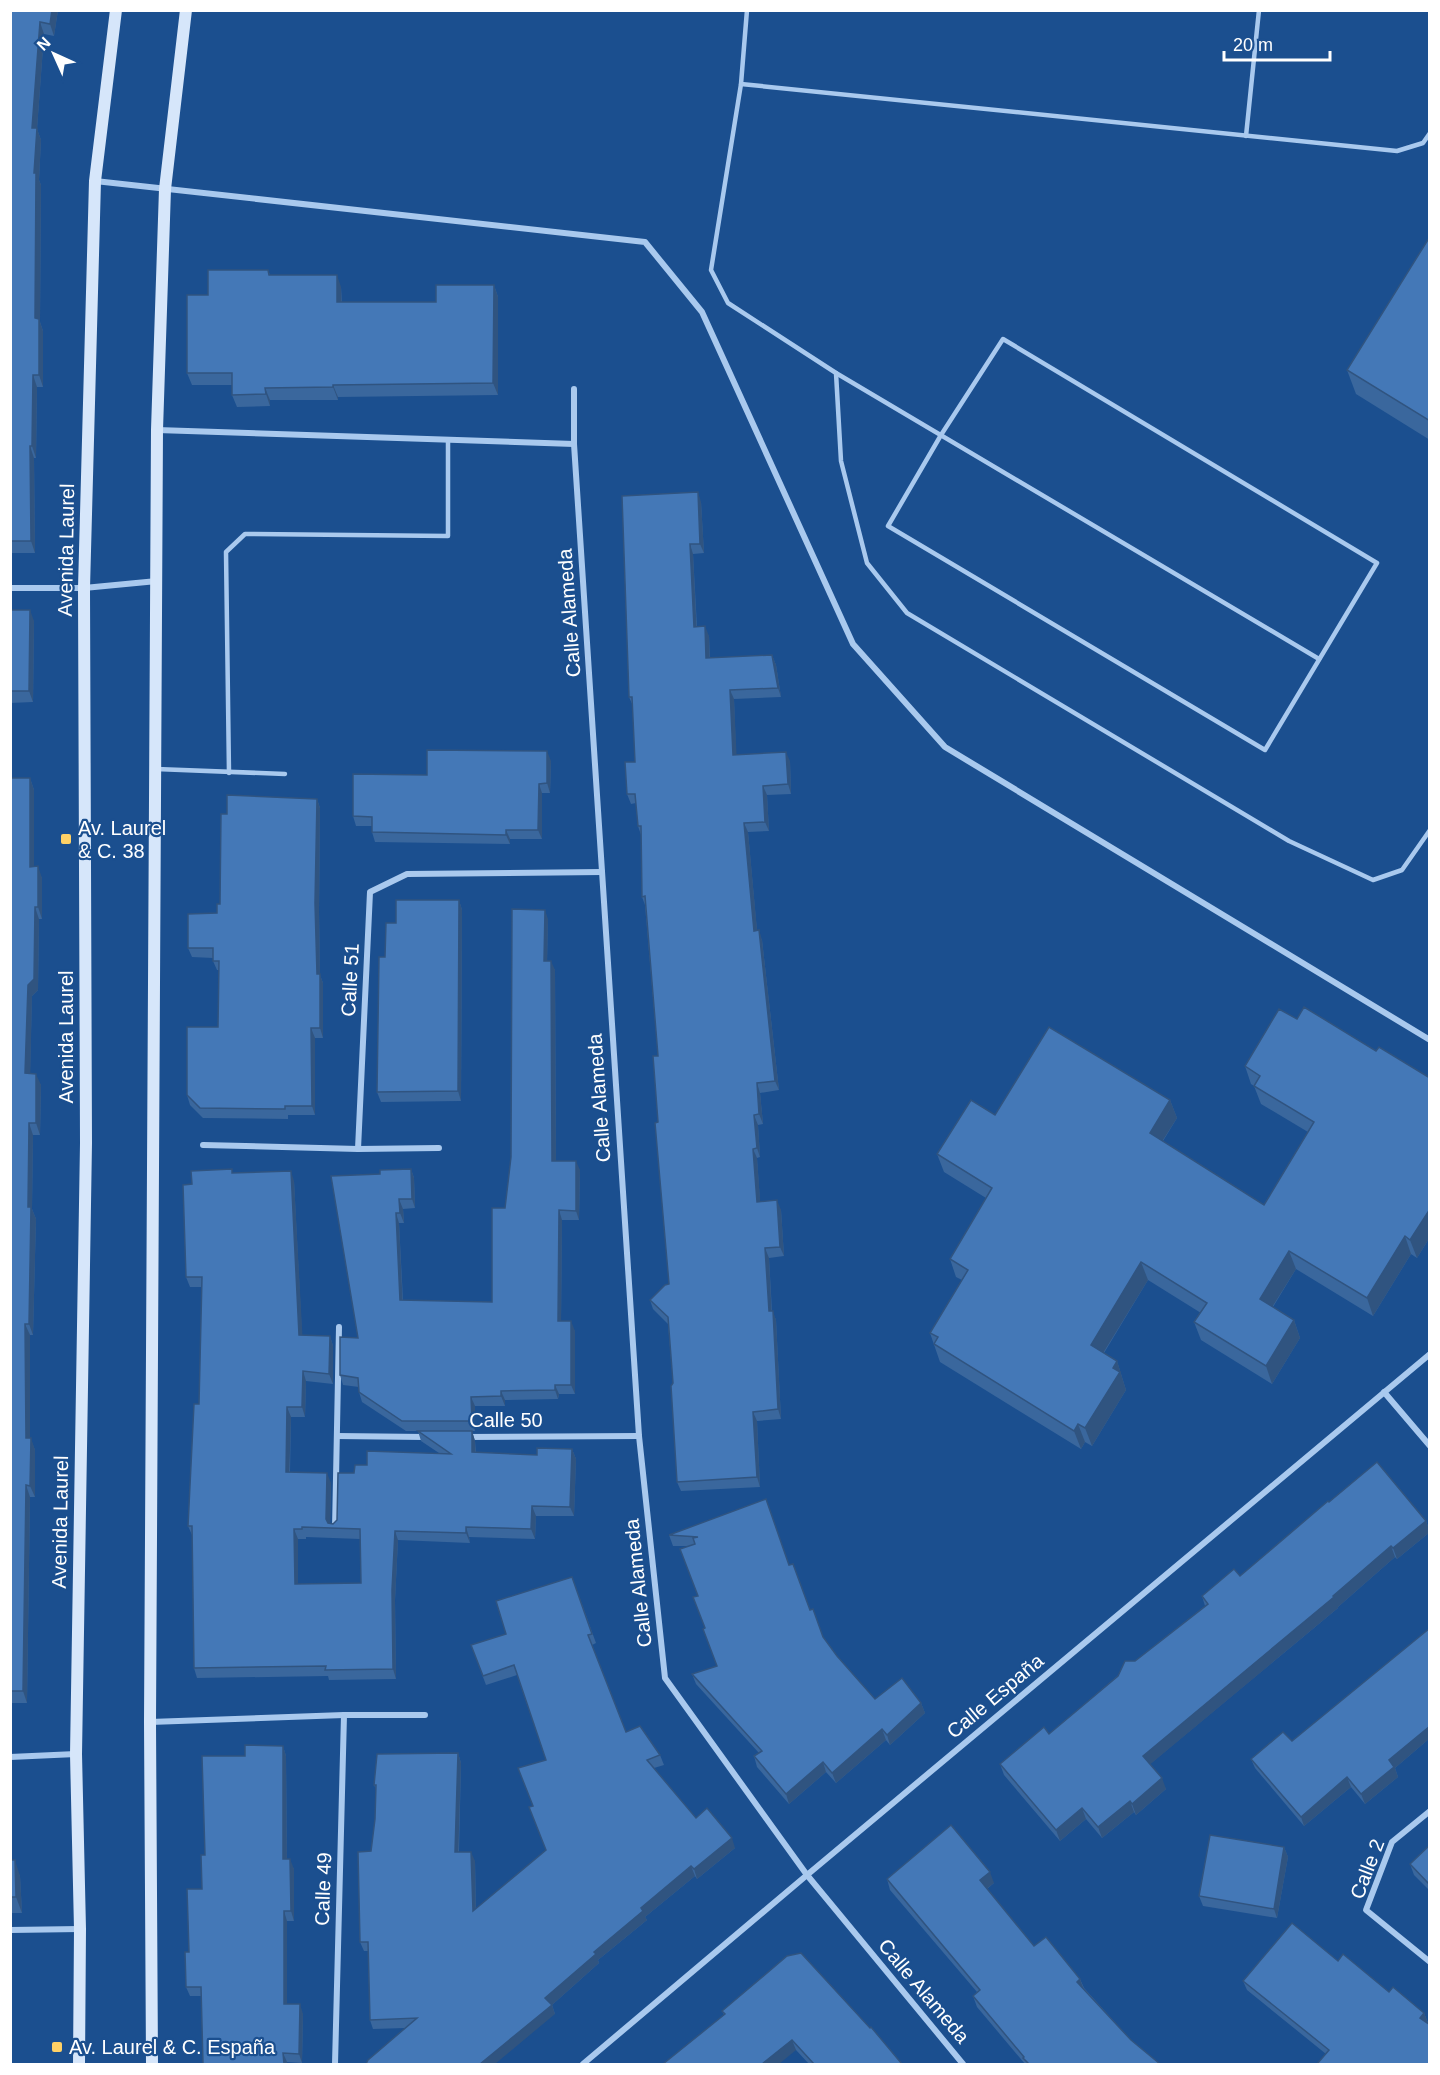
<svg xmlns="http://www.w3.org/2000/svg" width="1440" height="2075" font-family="Helvetica,sans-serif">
<rect width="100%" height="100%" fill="#1b4f8f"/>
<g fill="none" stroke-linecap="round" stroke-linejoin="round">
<!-- lane -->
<g stroke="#a9c9ee" stroke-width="4.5">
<path d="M 747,10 L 741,84 L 711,270 L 728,303 L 836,373 L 841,461 L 867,563 L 907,613 L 1289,841 L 1373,880 L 1402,870 L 1430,830"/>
<path d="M 741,84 L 1397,151 L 1423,143 L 1430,133"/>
<path d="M 1246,136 L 1259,10"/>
<path d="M 1003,339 L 1377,563 L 1265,750 L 888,526 L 941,435 Z"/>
<path d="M 836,373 L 1319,659"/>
<path d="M 156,769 L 285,774"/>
<path d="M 229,773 L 226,552 L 245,534 L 448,536 L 448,440"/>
</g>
<!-- street -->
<g stroke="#a9c9ee" stroke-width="6">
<path d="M 95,181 L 645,242 L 702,312 L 853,644 L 945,747 L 1430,1040"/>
<path d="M 574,389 L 574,444 L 639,1436 L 665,1678 L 807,1875 L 963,2064"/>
<path d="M 157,430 L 574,444"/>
<path d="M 10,588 L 84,588 L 157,581"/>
<path d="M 203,1145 L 358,1149 L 439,1148"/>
<path d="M 358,1149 L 370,892 L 407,874 L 602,872"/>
<path d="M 1384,1392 L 1430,1446"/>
<path d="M 337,1436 L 425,1437"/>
<path d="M 465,1437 L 639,1436"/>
<path d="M 335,1529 L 339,1327"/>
<path d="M 150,1722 L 344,1715 L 425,1715"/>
<path d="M 10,1757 L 76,1754"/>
<path d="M 1430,1811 L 1392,1842 L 1366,1910 L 1430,1962"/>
<path d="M 10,1930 L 80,1929"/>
<path d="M 335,2064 L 344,1715"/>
<path d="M 583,2064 L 807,1875 L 1430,1354"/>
</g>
<!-- secondary -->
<g stroke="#d6e6fa" stroke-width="12">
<path d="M 79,2064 L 80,1929 L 76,1754 L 86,1143 L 84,588 L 95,181 L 116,10"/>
<path d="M 152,2064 L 150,1722 L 157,430 L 165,189 L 186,10"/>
</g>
</g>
<!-- wall -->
<g fill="#3a679d" fill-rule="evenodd">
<path d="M 10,10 L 58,10 L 54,36 L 44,34 L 37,129 L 41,140 L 39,180 L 41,185 L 40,322 L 43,331 L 43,387 L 37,387 L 36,458 L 34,458 L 35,553 L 10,553 Z"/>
<path d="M 1430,238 L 1430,440 L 1356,394 L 1347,370 Z"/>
<path d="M 268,270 L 270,275 L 341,287 L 342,302 L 436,302 L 494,285 L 498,297 L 498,395 L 338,397 L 338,400 L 270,400 L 270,406 L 237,407 L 232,395 L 232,385 L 192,385 L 187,373 L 208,295 Z"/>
<path d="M 701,502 L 704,553 L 693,554 L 697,627 L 709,636 L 710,658 L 772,655 L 776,665 L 781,697 L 734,699 L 736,754 L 790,761 L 791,794 L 767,795 L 769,831 L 748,832 L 757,931 L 762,940 L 779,1090 L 760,1093 L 763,1124 L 758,1125 L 760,1157 L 757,1158 L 760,1202 L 781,1210 L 784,1256 L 769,1258 L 772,1311 L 776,1320 L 781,1419 L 757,1421 L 760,1487 L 681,1491 L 677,1482 L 673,1383 L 668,1324 L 653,1309 L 650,1300 L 669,1284 L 658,1122 L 658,1056 L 645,905 L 642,897 L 641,835 L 638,826 L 636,803 L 631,804 L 627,794 L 635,762 L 633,706 L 629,697 Z"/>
<path d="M 10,610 L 34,621 L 33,702 L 10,703 Z"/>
<path d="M 551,761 L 550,793 L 542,793 L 542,839 L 510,839 L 510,844 L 375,842 L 372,832 L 372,826 L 356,826 L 353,816 L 427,775 Z"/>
<path d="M 10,778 L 30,778 L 34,790 L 34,866 L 42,878 L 42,919 L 39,919 L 38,990 L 32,996 L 30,1073 L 41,1085 L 40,1135 L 33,1135 L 32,1209 L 36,1219 L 33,1335 L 30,1335 L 30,1438 L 35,1450 L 35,1497 L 30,1497 L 27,1703 L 10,1703 Z"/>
<path d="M 317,799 L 320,808 L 319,912 L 320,975 L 323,983 L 323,1038 L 315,1038 L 315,1115 L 288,1115 L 288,1119 L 203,1118 L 190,1105 L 187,1095 L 218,1027 L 219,970 L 217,970 L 213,961 L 213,958 L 192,957 L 188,948 L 217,913 L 220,904 Z"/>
<path d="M 459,900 L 462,910 L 461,1101 L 381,1102 L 377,1092 L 385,957 L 396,923 Z"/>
<path d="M 548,919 L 547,961 L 555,970 L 556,1161 L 580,1170 L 579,1220 L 562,1220 L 561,1321 L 575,1331 L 575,1394 L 559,1394 L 558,1399 L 505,1400 L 505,1406 L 475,1406 L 475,1431 L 406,1431 L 362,1402 L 359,1392 L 359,1387 L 343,1385 L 340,1375 L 358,1338 L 380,1174 L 411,1169 L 414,1178 L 415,1208 L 403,1209 L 404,1223 L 399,1223 L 403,1300 L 492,1302 L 505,1208 Z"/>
<path d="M 1297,1019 L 1376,1051 L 1430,1078 L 1430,1237 L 1417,1258 L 1411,1254 L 1373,1316 L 1296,1269 L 1273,1307 L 1294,1320 L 1300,1338 L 1272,1384 L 1201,1340 L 1194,1322 L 1201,1313 L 1148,1280 L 1104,1353 L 1117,1361 L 1126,1390 L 1092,1446 L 1085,1442 L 1081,1449 L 940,1362 L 930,1333 L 962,1280 L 956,1277 L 950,1259 L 986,1198 L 944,1172 L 937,1154 L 995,1115 L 1170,1100 L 1177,1118 L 1163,1141 L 1264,1205 L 1308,1132 L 1261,1104 L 1254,1086 L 1251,1084 L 1245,1066 Z"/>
<path d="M 234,1173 L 294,1181 L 302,1335 L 330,1336 L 333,1346 L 333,1384 L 306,1381 L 305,1417 L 291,1417 L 290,1472 L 331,1483 L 330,1523 L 333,1524 L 337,1520 L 354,1473 L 367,1465 L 439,1453 L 421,1441 L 418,1431 L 472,1431 L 475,1441 L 476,1452 L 537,1455 L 572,1449 L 576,1459 L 574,1516 L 536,1516 L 535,1539 L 469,1537 L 470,1543 L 398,1540 L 395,1600 L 396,1679 L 329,1680 L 328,1676 L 197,1678 L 194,1668 L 192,1535 L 188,1526 L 199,1404 L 202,1287 L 190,1287 L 186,1277 L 192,1184 ZM 306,1537 L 360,1539 L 361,1583 L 298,1584 L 298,1539 L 306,1539 Z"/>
<path d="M 766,1499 L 789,1565 L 823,1637 L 837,1656 L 875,1699 L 921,1703 L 925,1713 L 890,1745 L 886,1740 L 836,1783 L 826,1772 L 789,1804 L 757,1767 L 754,1756 L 759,1753 L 696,1684 L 692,1674 L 717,1666 L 705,1628 L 688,1546 L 673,1546 L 669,1535 Z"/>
<path d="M 1329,1502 L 1426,1521 L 1430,1532 L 1397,1559 L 1395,1557 L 1338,1607 L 1338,1608 L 1150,1764 L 1166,1789 L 1136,1815 L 1134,1812 L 1102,1838 L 1086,1819 L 1060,1841 L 1004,1775 L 1000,1764 L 1049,1734 L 1135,1661 L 1205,1606 L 1202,1596 L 1240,1576 Z"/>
<path d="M 572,1577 L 596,1643 L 592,1645 L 626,1732 L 660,1755 L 664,1765 L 654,1768 L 696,1818 L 735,1848 L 697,1879 L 695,1876 L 645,1917 L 647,1920 L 598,1960 L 599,1963 L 552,2005 L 555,2014 L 405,2028 L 373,2029 L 370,2020 L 368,1951 L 364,1951 L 360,1942 L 375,1819 L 376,1789 L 374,1785 L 458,1753 L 461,1763 L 459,1852 L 475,1861 L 476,1909 L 546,1850 L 532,1806 L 546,1760 L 517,1675 L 486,1685 L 471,1645 L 506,1634 Z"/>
<path d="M 1430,1628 L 1430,1738 L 1395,1768 L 1398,1777 L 1365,1804 L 1351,1787 L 1304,1826 L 1255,1768 L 1251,1759 L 1292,1741 Z"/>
<path d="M 283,1746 L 286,1756 L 287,1859 L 294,1869 L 294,1921 L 287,1921 L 287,2004 L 303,2014 L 302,2063 L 287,2062 L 287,2064 L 203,2064 L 201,1996 L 190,1996 L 186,1987 L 189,1952 L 202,1889 L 205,1855 L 245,1756 Z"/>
<path d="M 1430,1845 L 1430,1891 L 1414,1875 L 1410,1864 Z"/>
<path d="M 1284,1847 L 1288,1857 L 1277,1918 L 1203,1906 L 1199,1896 Z"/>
<path d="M 10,1849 L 11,1860 L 20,1876 L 22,1913 L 10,1913 Z"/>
<path d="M 887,1879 L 994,1883 L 987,1889 L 1034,1946 L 1080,1979 L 1084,1988 L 1131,2040 L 1160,2064 L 1025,2064 L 977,2007 L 973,1996 L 977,1992 L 890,1890 Z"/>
<path d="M 1338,1961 L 1389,1992 L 1424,2013 L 1428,2023 L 1326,2054 L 1247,1990 L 1243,1981 Z"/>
<path d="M 722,2011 L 902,2064 L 809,2064 L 796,2050 L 724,2015 Z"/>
</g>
<!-- shaded-wall -->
<g fill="#305480">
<path d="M 52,10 L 58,10 L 54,36 L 50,24 Z"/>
<path d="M 40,22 L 44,34 L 37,129 L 41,140 L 39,180 L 41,185 L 40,322 L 43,331 L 43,387 L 39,375 L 35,318 L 34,173 L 32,128 Z"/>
<path d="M 337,275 L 341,287 L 342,314 L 337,302 Z"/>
<path d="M 494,285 L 498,297 L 498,395 L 493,383 Z"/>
<path d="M 33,375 L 37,387 L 36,458 L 32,446 Z"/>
<path d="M 333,385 L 338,397 L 338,400 L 333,387 Z"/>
<path d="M 265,388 L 270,400 L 270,406 L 266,394 Z"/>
<path d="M 30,446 L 34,458 L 35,553 L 31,541 Z"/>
<path d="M 698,492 L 701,502 L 704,553 L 700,544 Z"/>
<path d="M 690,544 L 693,554 L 697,637 L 694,627 Z"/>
<path d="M 30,610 L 34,621 L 33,702 L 29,691 Z"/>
<path d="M 705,626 L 709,636 L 710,668 L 706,658 Z"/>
<path d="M 772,655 L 776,665 L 781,697 L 778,688 Z"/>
<path d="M 730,690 L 734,699 L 737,764 L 733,755 Z"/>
<path d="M 547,751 L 551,761 L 550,793 L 547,783 Z"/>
<path d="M 786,752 L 790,761 L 791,794 L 788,784 Z"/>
<path d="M 30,778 L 34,790 L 34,878 L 30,867 Z"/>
<path d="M 539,784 L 542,793 L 542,839 L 538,830 Z"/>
<path d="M 763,786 L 767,795 L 769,831 L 765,822 Z"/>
<path d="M 317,799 L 320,808 L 319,912 L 320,975 L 323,983 L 323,1038 L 320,1028 L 317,974 L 315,903 Z"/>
<path d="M 744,823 L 748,832 L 758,940 L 754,931 Z"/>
<path d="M 506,830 L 510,839 L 510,844 L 506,835 Z"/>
<path d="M 38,866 L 42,878 L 42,919 L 38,907 Z"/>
<path d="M 459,900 L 462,910 L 461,1101 L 458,1091 Z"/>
<path d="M 35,907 L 39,919 L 38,990 L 32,996 L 30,1085 L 25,1073 L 28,985 Z"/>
<path d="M 545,910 L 548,919 L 547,970 L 544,961 Z"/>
<path d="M 759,930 L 762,940 L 779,1090 L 775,1081 Z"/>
<path d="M 551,961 L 555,970 L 556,1170 L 552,1161 Z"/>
<path d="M 311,1028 L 315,1038 L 315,1115 L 312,1106 Z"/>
<path d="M 36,1074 L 41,1085 L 40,1135 L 36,1123 Z"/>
<path d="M 757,1083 L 760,1093 L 763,1124 L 759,1114 Z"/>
<path d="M 1170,1100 L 1177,1118 L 1156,1151 L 1150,1133 Z"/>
<path d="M 754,1115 L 758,1125 L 760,1157 L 757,1148 Z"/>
<path d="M 29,1123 L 33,1135 L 32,1209 L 36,1219 L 33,1335 L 29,1324 L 28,1207 Z"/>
<path d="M 753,1149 L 757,1158 L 761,1211 L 757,1202 Z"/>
<path d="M 576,1161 L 580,1170 L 579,1220 L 576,1211 Z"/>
<path d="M 411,1169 L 414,1178 L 415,1208 L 412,1199 Z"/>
<path d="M 291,1171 L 294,1181 L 303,1345 L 299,1335 Z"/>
<path d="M 399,1199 L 403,1209 L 404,1223 L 400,1213 Z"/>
<path d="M 777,1200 L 781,1210 L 784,1256 L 780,1247 Z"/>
<path d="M 1430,1209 L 1430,1237 L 1417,1258 L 1410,1240 Z"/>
<path d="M 559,1210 L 562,1220 L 561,1331 L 558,1321 Z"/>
<path d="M 396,1213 L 399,1223 L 403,1310 L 400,1300 Z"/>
<path d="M 1405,1236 L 1411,1254 L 1373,1316 L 1367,1298 Z"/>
<path d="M 765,1248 L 769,1258 L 772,1320 L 769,1311 Z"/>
<path d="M 1289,1251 L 1296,1269 L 1266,1317 L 1260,1299 Z"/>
<path d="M 1141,1262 L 1148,1280 L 1097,1363 L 1091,1345 Z"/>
<path d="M 773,1311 L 776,1320 L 781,1419 L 778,1409 Z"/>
<path d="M 1294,1320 L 1300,1338 L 1272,1384 L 1266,1366 Z"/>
<path d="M 571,1321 L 575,1331 L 575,1394 L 571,1385 Z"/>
<path d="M 25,1324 L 30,1335 L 30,1450 L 26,1438 Z"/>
<path d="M 330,1336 L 333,1346 L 333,1384 L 329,1374 Z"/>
<path d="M 1117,1361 L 1126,1390 L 1092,1446 L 1085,1428 L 1113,1368 Z"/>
<path d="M 303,1371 L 306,1381 L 305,1417 L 302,1407 Z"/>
<path d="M 555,1385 L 559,1394 L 558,1399 L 555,1390 Z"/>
<path d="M 501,1391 L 505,1400 L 505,1406 L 501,1396 Z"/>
<path d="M 471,1397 L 475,1406 L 475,1431 L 472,1421 Z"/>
<path d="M 287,1407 L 291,1417 L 289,1482 L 286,1472 Z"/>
<path d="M 753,1412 L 757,1421 L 760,1487 L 757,1477 Z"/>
<path d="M 1078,1424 L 1085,1442 L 1081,1449 L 1074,1431 Z"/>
<path d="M 472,1431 L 475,1441 L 476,1462 L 472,1452 Z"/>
<path d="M 31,1438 L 35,1450 L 35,1497 L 30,1486 Z"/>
<path d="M 572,1449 L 576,1459 L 574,1516 L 570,1507 Z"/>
<path d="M 327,1473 L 331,1483 L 330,1529 L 326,1519 Z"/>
<path d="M 26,1485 L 30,1497 L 27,1703 L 23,1691 Z"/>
<path d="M 532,1506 L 536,1516 L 535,1539 L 531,1529 Z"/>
<path d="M 1426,1521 L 1430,1532 L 1397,1559 L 1393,1548 Z"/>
<path d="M 466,1527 L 469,1537 L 470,1543 L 466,1533 Z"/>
<path d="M 294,1529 L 298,1539 L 298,1594 L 295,1584 Z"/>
<path d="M 395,1531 L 398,1540 L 395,1600 L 396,1679 L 393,1669 L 392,1590 Z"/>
<path d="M 1391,1546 L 1395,1557 L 1338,1607 L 1338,1608 L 1147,1767 L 1143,1756 L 1333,1596 Z"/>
<path d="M 921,1703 L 925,1713 L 890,1745 L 887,1735 Z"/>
<path d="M 1430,1726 L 1430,1738 L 1395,1768 L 1398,1777 L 1365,1804 L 1361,1794 L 1389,1760 Z"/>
<path d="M 882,1729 L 886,1740 L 836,1783 L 832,1773 Z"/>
<path d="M 283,1746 L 286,1756 L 287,1868 L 283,1859 Z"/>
<path d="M 458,1753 L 461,1763 L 458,1862 L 455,1852 Z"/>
<path d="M 823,1762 L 826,1772 L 789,1804 L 786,1794 Z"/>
<path d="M 1347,1777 L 1351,1787 L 1304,1826 L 1301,1817 Z"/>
<path d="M 1162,1778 L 1166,1789 L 1136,1815 L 1132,1804 Z"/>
<path d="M 1130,1801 L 1134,1812 L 1102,1838 L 1098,1827 Z"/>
<path d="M 1082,1808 L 1086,1819 L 1060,1841 L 1056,1830 Z"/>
<path d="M 732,1838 L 735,1848 L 697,1879 L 694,1869 Z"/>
<path d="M 1284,1847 L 1288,1857 L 1277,1918 L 1274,1909 Z"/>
<path d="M 471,1852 L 475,1861 L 476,1921 L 473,1911 Z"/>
<path d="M 290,1859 L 294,1869 L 294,1921 L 291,1911 Z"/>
<path d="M 15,1860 L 20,1876 L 22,1913 L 16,1897 Z"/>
<path d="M 691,1866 L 695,1876 L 645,1917 L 647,1920 L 598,1960 L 599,1963 L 552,2005 L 555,2014 L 495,2064 L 480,2064 L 545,1998 L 594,1952 L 641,1908 Z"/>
<path d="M 990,1872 L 994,1883 L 984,1891 L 980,1880 Z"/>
<path d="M 284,1911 L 287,1921 L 287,2014 L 284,2004 Z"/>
<path d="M 1080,1979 L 1084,1990 L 1077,1982 Z"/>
<path d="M 300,2004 L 303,2014 L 302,2063 L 299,2054 Z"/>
<path d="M 1424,2013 L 1428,2023 L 1424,2027 L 1420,2018 Z"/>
<path d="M 792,2040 L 796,2050 L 779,2064 L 762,2064 Z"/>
<path d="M 283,2053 L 287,2062 L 287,2064 L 284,2064 Z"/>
</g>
<!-- building -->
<g fill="#4478b7" stroke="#305480" stroke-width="1.5" fill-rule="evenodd">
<path d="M 10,10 L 52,10 L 50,24 L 40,22 L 32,128 L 37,128 L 34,173 L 36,173 L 35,318 L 39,319 L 39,375 L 33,375 L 32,446 L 30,446 L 31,541 L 10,541 Z"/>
<path d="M 1430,238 L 1430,421 L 1347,370 L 1429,238 Z"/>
<path d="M 208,270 L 268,270 L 269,275 L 337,275 L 337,302 L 436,302 L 436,285 L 494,285 L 493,383 L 333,385 L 333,387 L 265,388 L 266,394 L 232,395 L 232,373 L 187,373 L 187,295 L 208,295 Z"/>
<path d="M 698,492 L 700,544 L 690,544 L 694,627 L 705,626 L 706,658 L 772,655 L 778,688 L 730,690 L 733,755 L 786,752 L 788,784 L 763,786 L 765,822 L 744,823 L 754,931 L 759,930 L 775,1081 L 757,1083 L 759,1114 L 754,1115 L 757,1148 L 753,1149 L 757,1202 L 777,1200 L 780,1247 L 765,1248 L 769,1311 L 773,1311 L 778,1409 L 753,1412 L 757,1477 L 677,1482 L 671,1386 L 673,1383 L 668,1317 L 650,1300 L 665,1285 L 669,1284 L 655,1123 L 658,1122 L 653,1056 L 658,1056 L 645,896 L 642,897 L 641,826 L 638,826 L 635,794 L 627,794 L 625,762 L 635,762 L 632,697 L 629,697 L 622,496 Z"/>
<path d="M 10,610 L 30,610 L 29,691 L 10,691 Z"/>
<path d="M 427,750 L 547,751 L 547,783 L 539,784 L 538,830 L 506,830 L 506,835 L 372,832 L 372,817 L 353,816 L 353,774 L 427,775 Z"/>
<path d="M 10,778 L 30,778 L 30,867 L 38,866 L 38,907 L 35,907 L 34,979 L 28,985 L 25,1073 L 36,1074 L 36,1123 L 29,1123 L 28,1207 L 31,1207 L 29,1324 L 25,1324 L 26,1438 L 31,1438 L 30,1486 L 26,1485 L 23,1691 L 10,1691 Z"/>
<path d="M 227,795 L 317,799 L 315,903 L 317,974 L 320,974 L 320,1028 L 311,1028 L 312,1106 L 285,1106 L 285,1109 L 200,1108 L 187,1095 L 187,1027 L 218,1027 L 219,961 L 213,961 L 213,948 L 188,948 L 188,914 L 217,913 L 217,904 L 220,904 L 221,814 L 227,814 Z"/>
<path d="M 396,900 L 459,900 L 458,1091 L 377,1092 L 379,957 L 385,957 L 386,923 L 396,923 Z"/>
<path d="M 512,909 L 545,910 L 544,961 L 551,961 L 552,1161 L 576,1161 L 576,1211 L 559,1210 L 558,1321 L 571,1321 L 571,1385 L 555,1385 L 555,1390 L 501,1391 L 501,1396 L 471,1397 L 472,1421 L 402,1421 L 359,1392 L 358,1378 L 340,1375 L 340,1337 L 358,1338 L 331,1176 L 380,1174 L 380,1170 L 411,1169 L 412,1199 L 399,1199 L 400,1213 L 396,1213 L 400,1300 L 492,1302 L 492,1208 L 505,1208 L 511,1157 Z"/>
<path d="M 1304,1007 L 1376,1051 L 1379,1047 L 1430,1078 L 1430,1209 L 1410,1240 L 1405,1236 L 1367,1298 L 1289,1251 L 1260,1299 L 1294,1320 L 1266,1366 L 1194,1322 L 1207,1303 L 1141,1262 L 1091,1345 L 1117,1361 L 1113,1368 L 1120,1372 L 1085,1428 L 1078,1424 L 1074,1431 L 934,1344 L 938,1337 L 930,1333 L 968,1270 L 950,1259 L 992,1188 L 937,1154 L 971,1100 L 995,1115 L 1049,1027 L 1170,1100 L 1150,1133 L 1264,1205 L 1314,1122 L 1254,1086 L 1260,1076 L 1245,1066 L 1279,1009 L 1297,1019 Z"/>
<path d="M 232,1169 L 232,1173 L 291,1171 L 299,1335 L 330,1336 L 329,1374 L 303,1371 L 302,1407 L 287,1407 L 286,1472 L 327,1473 L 326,1519 L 328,1523 L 333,1524 L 337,1520 L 338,1473 L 354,1473 L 355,1465 L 367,1465 L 367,1451 L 451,1454 L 418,1431 L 472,1431 L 472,1452 L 537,1455 L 537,1448 L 572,1449 L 570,1507 L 532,1506 L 531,1529 L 466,1527 L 466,1533 L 395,1531 L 392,1590 L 393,1669 L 325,1670 L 326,1666 L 194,1668 L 192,1526 L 188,1526 L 194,1404 L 199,1404 L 202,1277 L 186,1277 L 183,1185 L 192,1184 L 191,1171 ZM 302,1527 L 360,1529 L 361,1583 L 295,1584 L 294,1529 L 302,1529 Z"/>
<path d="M 1377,1462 L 1426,1521 L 1393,1548 L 1391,1546 L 1333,1596 L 1334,1597 L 1143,1756 L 1162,1778 L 1132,1804 L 1130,1801 L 1098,1827 L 1082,1808 L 1056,1830 L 1000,1764 L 1044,1727 L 1049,1734 L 1118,1676 L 1125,1661 L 1135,1661 L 1208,1604 L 1202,1596 L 1234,1569 L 1240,1576 L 1328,1501 L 1329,1502 Z"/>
<path d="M 766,1499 L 789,1565 L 793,1564 L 810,1610 L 813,1609 L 823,1637 L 837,1656 L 875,1699 L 902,1678 L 921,1703 L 887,1735 L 882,1729 L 832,1773 L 823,1762 L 786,1794 L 754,1756 L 762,1751 L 692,1674 L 717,1666 L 703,1629 L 705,1628 L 693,1597 L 698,1596 L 680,1549 L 695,1544 L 693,1538 L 698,1537 L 669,1535 Z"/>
<path d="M 572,1577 L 592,1634 L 588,1635 L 626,1732 L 640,1726 L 660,1755 L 647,1760 L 696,1818 L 707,1808 L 732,1838 L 694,1869 L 691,1866 L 641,1908 L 643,1911 L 594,1952 L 596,1954 L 545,1998 L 552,2005 L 480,2064 L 366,2064 L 368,2060 L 417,2018 L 370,2020 L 368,1942 L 360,1942 L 358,1852 L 371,1851 L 375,1819 L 376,1785 L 374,1785 L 377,1754 L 458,1753 L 455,1852 L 471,1852 L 473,1911 L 546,1850 L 529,1807 L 533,1806 L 518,1768 L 546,1760 L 514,1665 L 483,1676 L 471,1645 L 506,1634 L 496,1601 Z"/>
<path d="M 1430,1628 L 1430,1726 L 1389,1760 L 1394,1767 L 1361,1794 L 1347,1777 L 1301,1817 L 1251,1759 L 1283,1732 L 1292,1741 Z"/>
<path d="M 245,1745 L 283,1746 L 283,1859 L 290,1859 L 291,1911 L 284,1911 L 284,2004 L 300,2004 L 299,2054 L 283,2053 L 284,2064 L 203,2064 L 201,1987 L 186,1987 L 185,1952 L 189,1952 L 187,1889 L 202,1889 L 201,1855 L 205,1855 L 202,1756 L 245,1756 Z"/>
<path d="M 951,1825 L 990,1872 L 980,1880 L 1034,1946 L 1046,1937 L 1080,1979 L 1077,1982 L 1131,2040 L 1160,2064 L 1029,2064 L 1023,2058 L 1024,2057 L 973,1996 L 980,1990 L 887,1879 Z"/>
<path d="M 1210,1835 L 1284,1847 L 1274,1909 L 1199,1896 Z"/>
<path d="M 1430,1845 L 1430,1885 L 1410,1864 Z"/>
<path d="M 10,1860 L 15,1860 L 16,1897 L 10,1897 Z"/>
<path d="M 1292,1923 L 1338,1961 L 1343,1954 L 1389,1992 L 1393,1987 L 1424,2013 L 1420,2018 L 1430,2025 L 1430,2064 L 1317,2064 L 1329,2050 L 1243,1981 Z"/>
<path d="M 801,1953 L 870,2028 L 871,2027 L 902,2064 L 814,2064 L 792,2040 L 762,2064 L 663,2064 L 725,2014 L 722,2011 L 787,1956 Z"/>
</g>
<!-- markers -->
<g fill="#ffd166" stroke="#1b4f8f" stroke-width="2">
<rect x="60" y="833" width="12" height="12" rx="3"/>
<rect x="51" y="2041" width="12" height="12" rx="3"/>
</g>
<g text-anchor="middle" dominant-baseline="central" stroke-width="4.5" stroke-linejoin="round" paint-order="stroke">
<!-- street labels -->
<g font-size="20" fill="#fff" stroke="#1b4f8f">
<text transform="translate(66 550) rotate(-89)">Avenida Laurel</text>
<text transform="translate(569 613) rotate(-94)">Calle Alameda</text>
<text transform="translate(350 980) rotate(-87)">Calle 51</text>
<text transform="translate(66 1037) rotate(-90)">Avenida Laurel</text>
<text transform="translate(599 1098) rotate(-94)">Calle Alameda</text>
<text x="506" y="1420">Calle 50</text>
<text transform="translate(60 1522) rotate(-89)">Avenida Laurel</text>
<text transform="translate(638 1583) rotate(-96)">Calle Alameda</text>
<text transform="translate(995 1696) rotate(-40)">Calle España</text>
<text transform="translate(1367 1869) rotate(-69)">Calle 2</text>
<text transform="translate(323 1889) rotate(-88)">Calle 49</text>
<text transform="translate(924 1991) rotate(50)">Calle Alameda</text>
</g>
<!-- poi labels -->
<g font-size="20" fill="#fff" stroke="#1b4f8f" text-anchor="start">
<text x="78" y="828">Av. Laurel<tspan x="78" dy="23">&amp; C. 38</tspan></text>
<text x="69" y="2047">Av. Laurel &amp; C. España</text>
</g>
</g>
<!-- border -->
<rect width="1440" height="2075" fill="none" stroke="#ffffff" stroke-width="24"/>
<!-- north arrow -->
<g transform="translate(54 54) rotate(315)" stroke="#1b4f8f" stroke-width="4.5" paint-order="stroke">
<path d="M0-4.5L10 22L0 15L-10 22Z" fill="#ffffff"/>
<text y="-9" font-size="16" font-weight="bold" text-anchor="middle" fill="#ffffff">N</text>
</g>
<!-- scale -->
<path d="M1224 51v9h106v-9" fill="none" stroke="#ffffff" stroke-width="3"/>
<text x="1233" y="51" font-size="18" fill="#ffffff" stroke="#1b4f8f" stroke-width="4.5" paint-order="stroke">20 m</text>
</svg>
